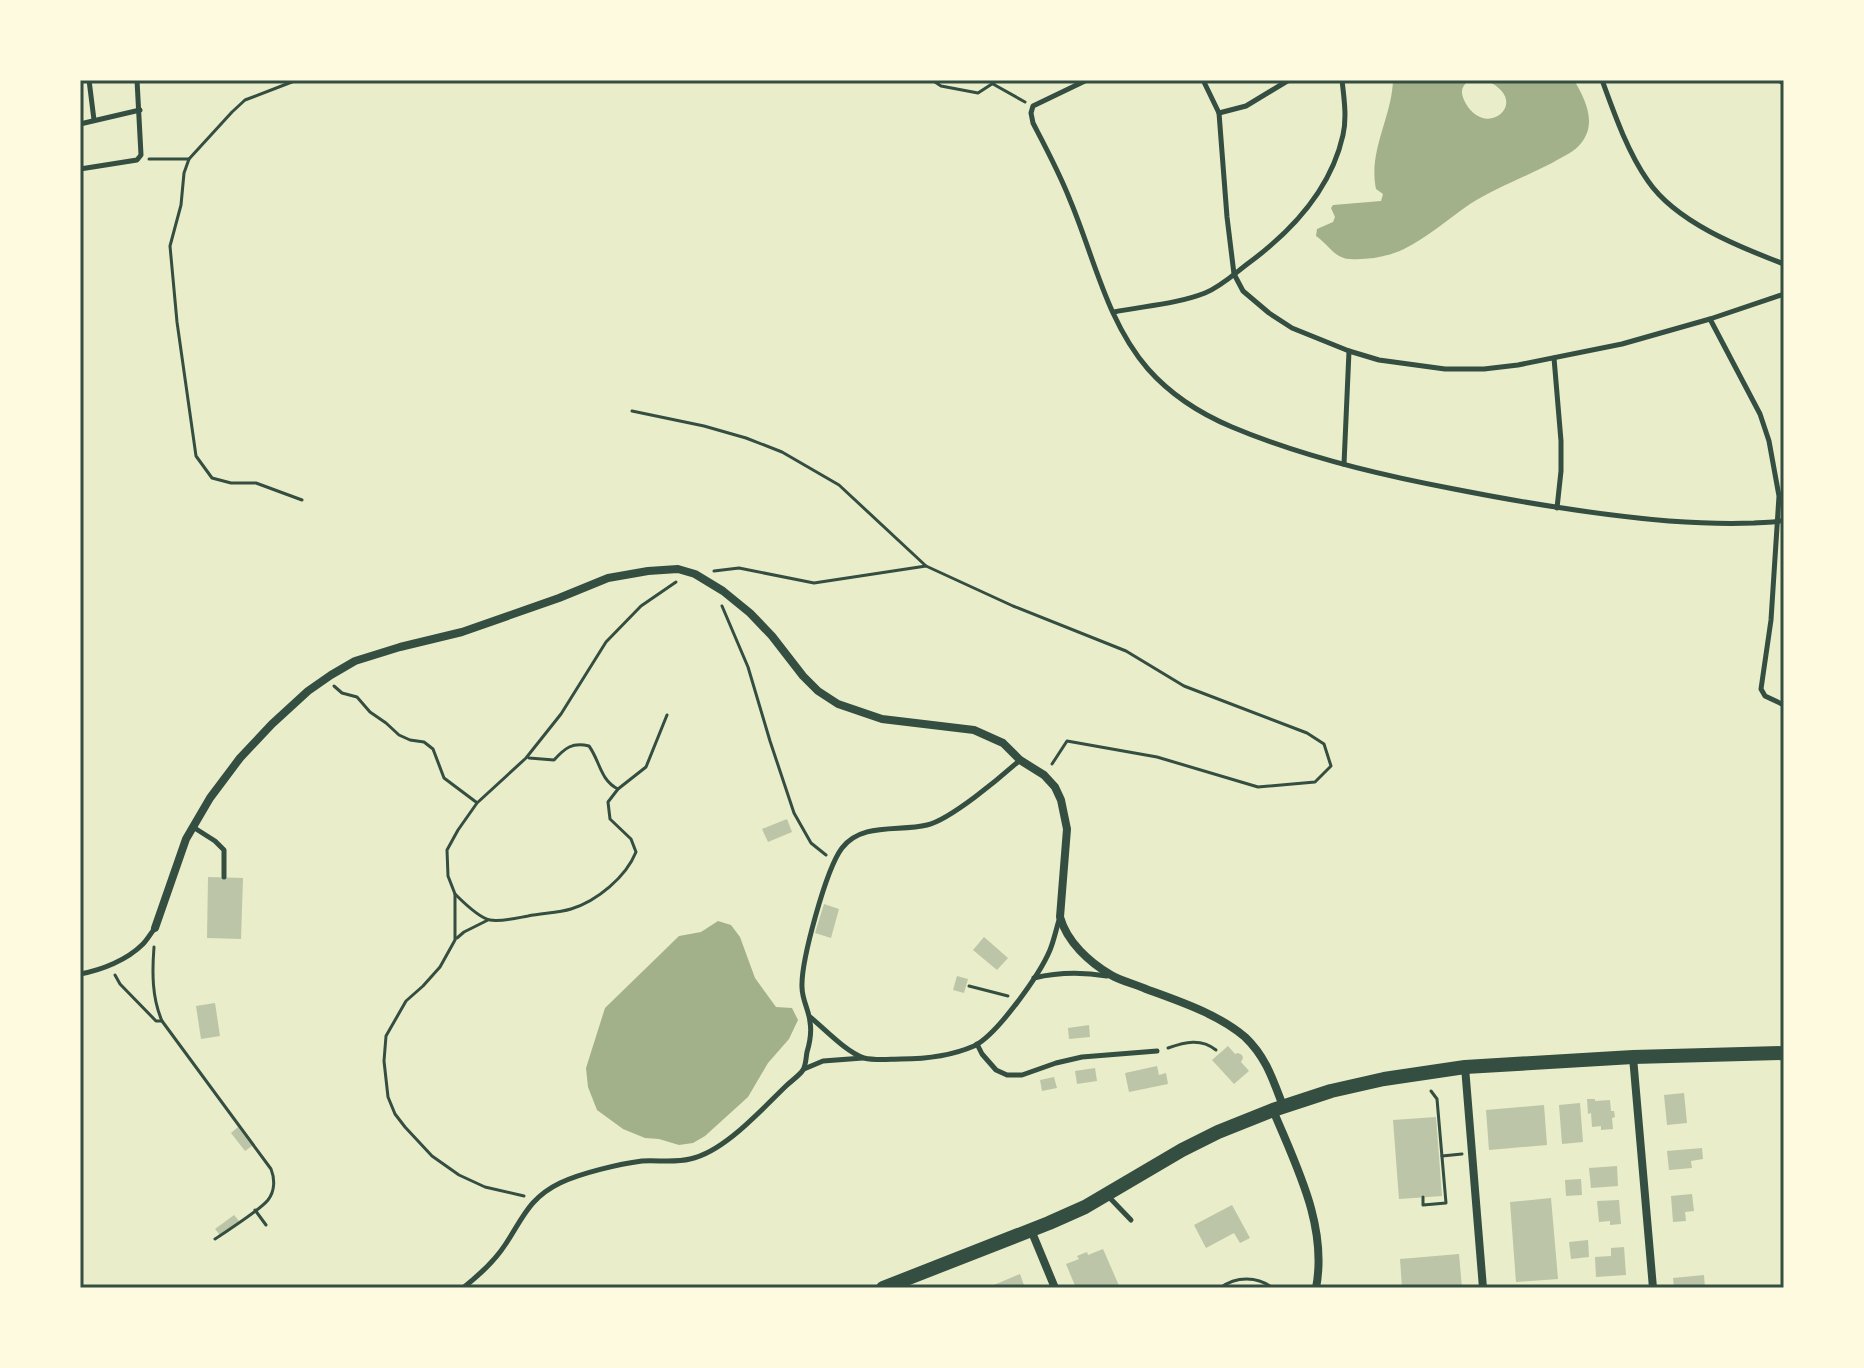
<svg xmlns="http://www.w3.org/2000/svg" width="1864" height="1368" font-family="Cabin,sans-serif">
<rect width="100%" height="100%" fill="#e9edc9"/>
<!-- water -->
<g fill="#a3b18a">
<path d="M 1393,80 L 1469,80 C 1461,87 1460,92 1465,102 C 1486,142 1534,100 1485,80 L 1574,80 C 1585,99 1597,122 1582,142 C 1575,152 1562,157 1552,163 C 1525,177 1495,188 1470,204 C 1448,219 1428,237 1404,249 C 1387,257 1368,260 1350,259 C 1335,259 1328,244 1316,236 L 1317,229 L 1333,222 L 1335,217 L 1331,208 L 1333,205 L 1381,201 L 1383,194 L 1376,189 C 1368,151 1392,117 1393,80 Z"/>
<path d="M 718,921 L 731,925 L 740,937 L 755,978 L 776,1007 L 792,1008 L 798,1020 L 789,1039 L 768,1063 L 748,1097 L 705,1136 L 693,1143 L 679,1145 L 659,1139 L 645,1138 L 623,1129 L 597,1110 L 588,1087 L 586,1068 L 605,1008 L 679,936 L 701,932 Z"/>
</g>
<!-- building -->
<g fill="#bcc5a7">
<path d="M 787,819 L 792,832 L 768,842 L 762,829 Z"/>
<path d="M 208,877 L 243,878 L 241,939 L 207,938 Z"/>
<path d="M 824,904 L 839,909 L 831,938 L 815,933 Z"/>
<path d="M 984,937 L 1008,958 L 997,970 L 973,950 Z"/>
<path d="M 957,976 L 968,979 L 964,993 L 953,990 Z"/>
<path d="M 215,1003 L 220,1036 L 201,1039 L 196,1006 Z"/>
<path d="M 1089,1025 L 1090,1037 L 1069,1039 L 1068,1028 Z"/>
<path d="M 1228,1046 L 1235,1054 L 1238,1053 L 1242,1055 L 1243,1058 L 1241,1062 L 1249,1071 L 1234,1084 L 1212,1060 Z"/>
<path d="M 1157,1066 L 1159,1075 L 1166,1073 L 1168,1084 L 1129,1092 L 1125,1073 Z"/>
<path d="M 1095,1068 L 1097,1081 L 1077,1084 L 1075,1071 Z"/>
<path d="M 1054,1077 L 1057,1088 L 1042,1091 L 1040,1080 Z"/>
<path d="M 1684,1093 L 1687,1123 L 1667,1125 L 1664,1095 Z"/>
<path d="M 1587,1099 L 1595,1099 L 1595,1101 L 1610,1100 L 1611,1111 L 1614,1111 L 1615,1117 L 1612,1118 L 1613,1129 L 1601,1130 L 1601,1126 L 1592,1127 L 1591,1113 L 1588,1114 Z"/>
<path d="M 1580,1103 L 1583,1142 L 1562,1144 L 1559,1105 Z"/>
<path d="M 1544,1105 L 1547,1145 L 1489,1150 L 1486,1110 Z"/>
<path d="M 1436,1117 L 1442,1196 L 1399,1199 L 1393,1120 Z"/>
<path d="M 238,1127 L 252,1146 L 245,1151 L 231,1133 Z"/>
<path d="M 1702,1148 L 1703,1159 L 1691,1161 L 1692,1168 L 1669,1170 L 1667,1151 Z"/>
<path d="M 1617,1166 L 1618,1186 L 1591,1188 L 1589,1168 Z"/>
<path d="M 1581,1179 L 1582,1195 L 1566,1196 L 1565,1180 Z"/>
<path d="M 1692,1194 L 1694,1211 L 1685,1212 L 1686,1221 L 1673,1222 L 1671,1196 Z"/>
<path d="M 1551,1198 L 1558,1279 L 1516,1282 L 1510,1202 Z"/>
<path d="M 1619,1200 L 1621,1224 L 1610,1225 L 1610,1221 L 1599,1222 L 1597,1201 Z"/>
<path d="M 1232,1205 L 1250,1238 L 1240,1243 L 1234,1233 L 1206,1248 L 1194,1225 Z"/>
<path d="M 234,1215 L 239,1221 L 220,1235 L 215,1229 Z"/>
<path d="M 1588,1240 L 1589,1257 L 1571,1259 L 1569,1242 Z"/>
<path d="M 1624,1247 L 1626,1275 L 1596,1277 L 1595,1257 L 1611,1256 L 1611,1248 Z"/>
<path d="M 1103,1249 L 1120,1288 L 1076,1288 L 1066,1264 L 1079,1259 L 1077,1256 L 1087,1252 L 1088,1255 Z"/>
<path d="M 1459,1254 L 1462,1288 L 1402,1288 L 1400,1259 Z"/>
<path d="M 1020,1274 L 1025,1288 L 987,1288 Z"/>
<path d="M 1704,1275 L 1705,1288 L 1674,1288 L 1673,1278 Z"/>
</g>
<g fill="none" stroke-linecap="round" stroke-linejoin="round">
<!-- path -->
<g stroke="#344e41" stroke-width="3">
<path d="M 297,80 L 245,100 L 232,112 L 189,159 L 184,173 L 181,205 L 170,246 L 177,322 L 196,456 L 212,478 L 231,483 L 256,483 L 302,500"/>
<path d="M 932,80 L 941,86 L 978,93 L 998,80"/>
<path d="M 993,84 L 1025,102"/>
<path d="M 149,159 L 189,159"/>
<path d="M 632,411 L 704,426 L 746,438 L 782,452 L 839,485 L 926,566 L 814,583 L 739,568 L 714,571"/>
<path d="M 926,566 L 1013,606 L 1126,651 L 1184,686 L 1307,733 L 1324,744 L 1331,766 L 1315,782 L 1258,787 L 1157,757 L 1067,741 L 1052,764"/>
<path d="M 722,606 L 748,667 L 770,741 L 794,813 L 811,843 L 826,855"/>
<path d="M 334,686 L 342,693 L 357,697 L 370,712 L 386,723 L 399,735 L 410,740 L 424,742 L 433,749 L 444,778 L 476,802"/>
<path d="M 529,758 L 554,760 C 565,748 572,742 589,746 C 600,761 600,780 618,789"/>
<path d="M 455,894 C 463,902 479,918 490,920 C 501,922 517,918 528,916 C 542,913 558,913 571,909 C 597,901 626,877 636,852 L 631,839 L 610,819 L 608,802 L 618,789 L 646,767 L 667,715"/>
<path d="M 457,938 L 464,932 L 488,920"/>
<path d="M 154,947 C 152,973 152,998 162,1021 L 271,1169 C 275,1179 275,1191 268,1200 C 259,1211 228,1230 215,1239"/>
<path d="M 115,975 L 120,984 L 156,1021 L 162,1021"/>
<path d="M 969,986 L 1008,996"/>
<path d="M 1168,1048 C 1185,1042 1201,1038 1216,1050"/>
<path d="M 1442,1156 L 1462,1154"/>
<path d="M 524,1196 L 485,1187 L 459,1175 L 432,1156 L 405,1127 L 395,1114 L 388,1097 L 384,1061 L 386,1036 L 406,1001 L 423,986 L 440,967 L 455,940 L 455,894 L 448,876 L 447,850 L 458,830 L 477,803 L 526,758 L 561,714 L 606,642 L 641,606 L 676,582"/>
<path d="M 1423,1197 L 1423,1205 L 1446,1203 L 1437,1099 L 1431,1091"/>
<path d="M 255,1210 L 266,1225"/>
<path d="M 1220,1288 C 1236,1276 1257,1276 1273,1288"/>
</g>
<!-- service -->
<g stroke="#344e41" stroke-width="5">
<path d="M 89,80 L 94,120"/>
<path d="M 1087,80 L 1033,106 L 1031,113 L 1033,123 C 1046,148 1060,174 1070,200 C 1094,257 1107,322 1148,369 C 1171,395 1201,414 1232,427 C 1303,457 1379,475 1454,489 C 1525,503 1597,515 1669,521 C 1697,523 1726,524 1754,523 C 1764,522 1774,523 1784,520"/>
<path d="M 1203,80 L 1219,113 L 1227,217 L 1234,274 L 1243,291 L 1269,313 L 1292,328 L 1349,351 L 1379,360 L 1445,369 L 1484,369 L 1518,365 L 1622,344 L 1710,319 L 1784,294"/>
<path d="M 1602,80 C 1614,113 1628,153 1648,181 C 1676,222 1739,247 1784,264"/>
<path d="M 1778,80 L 1784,83"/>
<path d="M 1219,113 L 1246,106 L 1289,80"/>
<path d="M 80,124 L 140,110"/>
<path d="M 80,169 L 137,160 L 141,155 L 137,80"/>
<path d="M 1114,312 C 1144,306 1177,304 1205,293 C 1222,286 1235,273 1250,262 C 1293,230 1331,189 1343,135 C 1347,118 1344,98 1342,80"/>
<path d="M 1710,319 L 1760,414 L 1769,441 L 1779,496 L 1771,620 L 1761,689 L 1765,696 L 1784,705"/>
<path d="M 1554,358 L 1561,441 L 1561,471 L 1557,508"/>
<path d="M 1344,464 L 1349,351"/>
<path d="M 193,827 L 215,841 L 224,850 L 224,877"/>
<path d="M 80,974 C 102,970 127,960 143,944 C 147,940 151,933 155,928"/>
<path d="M 1034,978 C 1059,972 1082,972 1107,976"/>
<path d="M 810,1017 C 825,1029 846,1052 864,1058 C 876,1061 890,1059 901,1059 C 926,1059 951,1056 974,1046 C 997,1035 1040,974 1050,950 C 1054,940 1056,930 1059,920"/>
<path d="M 977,1044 L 982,1054 L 996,1070 L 1007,1075 L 1022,1075 L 1056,1063 L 1082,1057 L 1157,1051"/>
<path d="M 804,1069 L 823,1061 L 863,1058"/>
<path d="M 1107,1195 L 1131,1220"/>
<path d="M 463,1288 C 479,1275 494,1262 505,1245 C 523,1218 529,1198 560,1183 C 581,1173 619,1164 642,1161 C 658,1160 675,1163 690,1159 C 724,1152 761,1110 786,1086 C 791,1081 799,1076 803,1070 C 806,1065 806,1057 807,1052 C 810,1042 812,1033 810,1022 C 809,1010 802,1000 802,987 C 801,961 826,869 842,848 C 862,822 899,832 927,825 C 950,820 1001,777 1020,760"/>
</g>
<!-- minor -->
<g stroke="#344e41" stroke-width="8">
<path d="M 155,928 L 186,839 L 210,798 L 240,758 L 272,724 L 308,691 L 331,675 L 355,661 L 400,647 L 462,632 L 559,598 L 608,578 L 648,571 L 678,569 L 695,574 L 723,591 L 750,613 L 772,636 L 803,676 L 818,691 L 838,704 L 882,719 L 974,730 L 1003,743 L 1020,760 L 1044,775 L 1055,787 L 1061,800 L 1067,829 L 1060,917 C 1067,942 1089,962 1111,975 C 1121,981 1135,984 1146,989 C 1179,1001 1218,1014 1245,1037 C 1266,1057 1273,1080 1283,1106"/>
<path d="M 1633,1057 L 1653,1288"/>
<path d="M 1465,1067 L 1483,1288"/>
<path d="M 1273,1110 C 1296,1166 1328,1226 1316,1288"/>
<path d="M 1031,1230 L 1055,1288"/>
</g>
<!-- primary -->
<path stroke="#344e41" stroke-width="14" d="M 883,1288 L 1049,1223 L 1085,1207 L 1182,1150 L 1218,1132 L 1273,1110 L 1331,1091 L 1384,1079 L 1465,1067 L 1633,1057 L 1784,1053"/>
</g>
<!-- border -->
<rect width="1864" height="1368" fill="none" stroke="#fefae0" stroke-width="164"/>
<rect x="82" y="82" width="1700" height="1204" fill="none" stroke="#344e41" stroke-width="3"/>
</svg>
